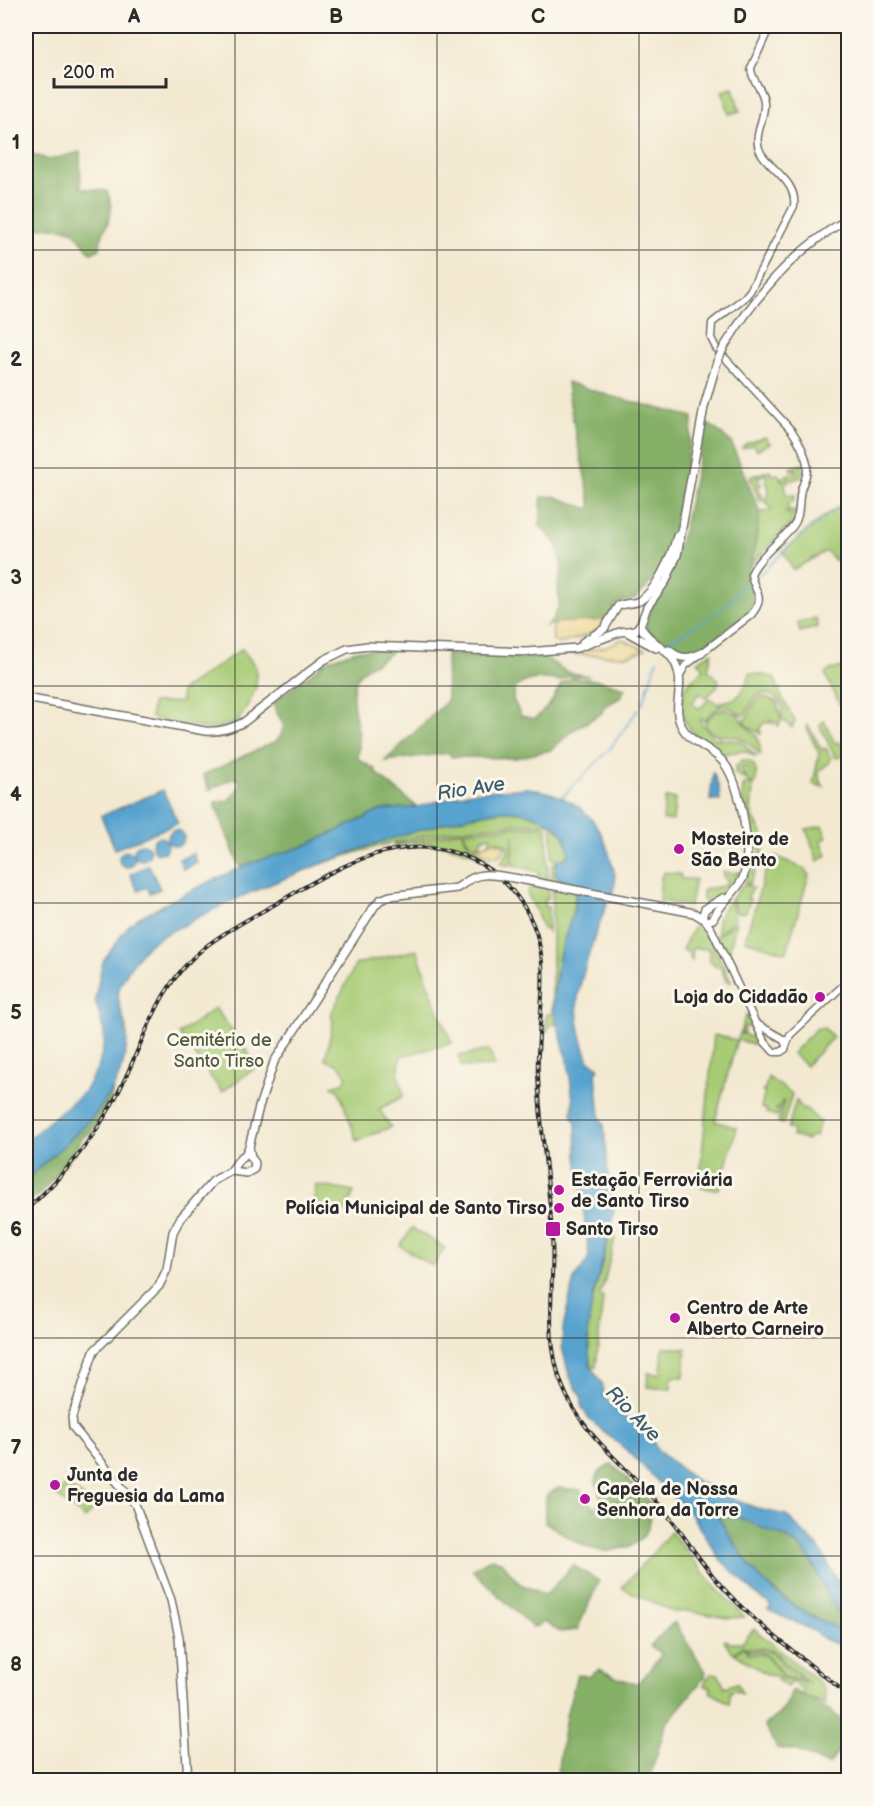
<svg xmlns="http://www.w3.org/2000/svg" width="874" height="1806" font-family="'Balsamiq Sans',sans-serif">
<rect width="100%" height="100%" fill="#fbf7ec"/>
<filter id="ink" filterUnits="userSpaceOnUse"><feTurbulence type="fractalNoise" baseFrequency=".0167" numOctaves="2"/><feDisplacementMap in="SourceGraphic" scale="12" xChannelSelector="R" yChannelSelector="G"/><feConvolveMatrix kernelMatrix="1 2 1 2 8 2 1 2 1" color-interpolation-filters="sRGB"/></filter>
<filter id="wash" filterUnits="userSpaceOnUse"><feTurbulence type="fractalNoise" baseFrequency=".008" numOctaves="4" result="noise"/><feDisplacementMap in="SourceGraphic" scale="24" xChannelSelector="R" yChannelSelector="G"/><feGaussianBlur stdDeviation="1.35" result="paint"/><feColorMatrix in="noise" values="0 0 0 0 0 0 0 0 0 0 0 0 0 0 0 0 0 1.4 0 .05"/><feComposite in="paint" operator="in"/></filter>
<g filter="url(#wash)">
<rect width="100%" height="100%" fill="#f3e9d1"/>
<!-- green -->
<g fill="#a8cc76" stroke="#6a7c50" stroke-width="1.5">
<path d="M 733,88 L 740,111 L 729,114 L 722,91 Z"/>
<path d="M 765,437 L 770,443 L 757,450 L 754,445 L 742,448 L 745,444 Z"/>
<path d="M 803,464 L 801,477 L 785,483 L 786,495 L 795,495 L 793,502 L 788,503 L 788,511 L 786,511 L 786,513 L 790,514 L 790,510 L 796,510 L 790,524 L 747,569 L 753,555 L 760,512 L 771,511 L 769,504 L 765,503 L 769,489 L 765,480 L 767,478 L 765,474 L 757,478 L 761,485 L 758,487 L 764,500 L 760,501 L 750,477 L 770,470 L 771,475 L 778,474 L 782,481 L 782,477 L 785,479 L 789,478 L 786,475 L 796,472 L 796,469 L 791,470 L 790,468 Z"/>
<path d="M 848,501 L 848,551 L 836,561 L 826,551 L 793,570 L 783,551 L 830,512 Z"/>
<path d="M 816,618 L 818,627 L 800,632 L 798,623 Z"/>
<path d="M 242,649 L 256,667 C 256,672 257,684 256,687 C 252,699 244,712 237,723 L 208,729 L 151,718 L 152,703 L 181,702 L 181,691 Z"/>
<path d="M 712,652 L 708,670 L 719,680 L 717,687 L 706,698 L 699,693 L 692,703 L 699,709 L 710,698 L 721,707 L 711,713 L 705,721 L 701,719 L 700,721 L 713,738 L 741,741 L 757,757 L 744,751 L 720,754 C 698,739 671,721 684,689 C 688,682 698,675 704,669 L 698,661 Z"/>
<path d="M 848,666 L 848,700 L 840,705 L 825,674 L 830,670 Z"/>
<path d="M 750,673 L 774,677 L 781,695 L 795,721 L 792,728 L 781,718 C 781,714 783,711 782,707 C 779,695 762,689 754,699 C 749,705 749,711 743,716 L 729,707 L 723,706 L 719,703 C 725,700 729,701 734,699 C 744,693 747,682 750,673 Z"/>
<path d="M 761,697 L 768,698 L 777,702 L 781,722 L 778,726 L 778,723 L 774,722 L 773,724 L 770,720 L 769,723 L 765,722 L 760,728 L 761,734 L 747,726 L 744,720 C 752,713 751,702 761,697 Z"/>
<path d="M 724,709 L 738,715 L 747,727 L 757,736 L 761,752 L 760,755 C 754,748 746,739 737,737 C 724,733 709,740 705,722 L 714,713 Z"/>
<path d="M 824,721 L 835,743 L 840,742 L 846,754 L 839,758 L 835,757 L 820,726 L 820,724 Z"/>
<path d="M 808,725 L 822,750 L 826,748 L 831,758 L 830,762 L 819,771 L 819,778 L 824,787 L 813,784 L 819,754 L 806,726 Z"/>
<path d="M 742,760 C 757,759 758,774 755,785 L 743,778 L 748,772 L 746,767 L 743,768 L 744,775 L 741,778 L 735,773 L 736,766 Z"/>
<path d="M 749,783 L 753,788 L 751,810 L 755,821 L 766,840 L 763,851 L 759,850 L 755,846 L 750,849 L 751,834 L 742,799 L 743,786 Z"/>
<path d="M 665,798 L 675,799 L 673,821 L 663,820 Z"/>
<path d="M 502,811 C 532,811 566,819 569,854 L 563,859 L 557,877 L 574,886 C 577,902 571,916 567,932 C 558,962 548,994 558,1025 L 552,1024 L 546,1032 L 543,1031 L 547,1014 L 552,1014 L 552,865 L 555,865 L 555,859 L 552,858 L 552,823 C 465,824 398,837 316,866 C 374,840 439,821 502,811 Z"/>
<path d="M 547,826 L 548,898 L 545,900 L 545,906 L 548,907 L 548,933 L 547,929 L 543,929 L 536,911 L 527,893 L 531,886 L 542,887 L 538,875 L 539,872 L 513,865 L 513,835 L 512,863 L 509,866 L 501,863 L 508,852 L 507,846 L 499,841 L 489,842 L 491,839 L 490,836 L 483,838 L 480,842 L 481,845 L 486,845 L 472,845 L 478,849 L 477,853 L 488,860 L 487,862 L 476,854 L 444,845 L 422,842 L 394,846 L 393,844 L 462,831 L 466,841 L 471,845 L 465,836 L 464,831 L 513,827 Z"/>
<path d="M 822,826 L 827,838 L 821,840 L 827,855 L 818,861 L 806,829 Z"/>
<path d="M 750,852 L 754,857 L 759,853 L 763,853 L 749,885 L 745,883 Z"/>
<path d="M 775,856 L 805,869 L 809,875 L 787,951 L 784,952 L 745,940 L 766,869 L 771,871 Z"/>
<path d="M 664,872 L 680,874 L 681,879 L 695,879 L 690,906 L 659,901 L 661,877 Z"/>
<path d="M 724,872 L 736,874 L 736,872 L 740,872 C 737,886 719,902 705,902 L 702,898 L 704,889 L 724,886 L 728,882 L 722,875 Z"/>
<path d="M 744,884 L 753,888 L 747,898 L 750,899 L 746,912 L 737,913 L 732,898 Z"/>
<path d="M 731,899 L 735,919 L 718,934 C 715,921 722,909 731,899 Z"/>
<path d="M 697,921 L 702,921 L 704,926 L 731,982 L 726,981 L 721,967 L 715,966 L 714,963 L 709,962 L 709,949 L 692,948 L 692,962 L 689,953 L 682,949 Z"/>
<path d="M 734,923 L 736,923 L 729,952 L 731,957 L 730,960 L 717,936 Z"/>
<path d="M 417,950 L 434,1000 L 452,1043 L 401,1056 L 398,1075 L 404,1096 L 379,1109 L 391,1127 L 357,1141 L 339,1091 L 332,1086 L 343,1083 L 347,1077 L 339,1065 L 325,1060 L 333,1022 L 331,1014 L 356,964 Z"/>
<path d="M 215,1008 L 258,1066 L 222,1092 L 179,1034 Z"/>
<path d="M 746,1015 L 760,1046 L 737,1040 L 715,1121 L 737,1128 L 719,1189 L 702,1188 L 699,1185 L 714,1035 L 737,1040 L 740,1034 L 745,1034 L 747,1037 L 753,1035 L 749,1026 L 743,1029 L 744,1032 L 740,1033 Z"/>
<path d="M 823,1027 L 833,1037 L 806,1066 L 792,1053 L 816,1029 Z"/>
<path d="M 489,1050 L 495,1066 L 462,1067 L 458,1056 Z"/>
<path d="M 768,1077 L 792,1094 L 783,1124 L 778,1122 L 784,1101 L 782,1101 L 780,1108 L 776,1107 L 776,1109 L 779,1110 L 777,1116 L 766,1113 L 767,1110 L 761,1108 L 765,1092 L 762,1091 L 765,1089 Z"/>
<path d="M 796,1100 L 803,1110 L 805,1108 L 820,1122 L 815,1137 L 810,1136 L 808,1140 L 792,1136 L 793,1130 L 788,1128 Z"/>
<path d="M 316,1185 L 354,1192 L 345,1213 L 313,1211 Z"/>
<path d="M 412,1228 L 445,1248 L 433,1266 L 400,1246 Z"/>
<path d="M 610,1232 L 616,1233 L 604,1283 L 599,1296 L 603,1297 L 596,1367 L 592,1369 C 578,1322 602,1277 610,1232 Z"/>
<path d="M 663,1347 L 686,1349 L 684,1377 L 672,1377 L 671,1389 L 647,1387 L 648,1373 L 661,1374 Z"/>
<path d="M 66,1484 L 95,1506 L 85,1519 L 57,1496 Z"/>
<path d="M 671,1532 L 715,1587 L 745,1617 L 727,1618 L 689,1611 L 674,1612 L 622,1588 Z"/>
<path d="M 754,1629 L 820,1683 L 824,1688 L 826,1704 L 801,1695 L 803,1689 L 791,1682 L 787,1687 L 777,1680 L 778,1678 L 805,1682 L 805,1685 L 808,1685 L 809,1682 L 804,1680 L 804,1678 L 786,1665 L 774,1651 L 764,1648 L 759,1649 L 747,1648 L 773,1652 L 784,1666 L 803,1680 L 783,1677 L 783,1674 L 764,1653 L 750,1652 L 743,1646 L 734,1653 L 729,1649 L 724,1641 L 727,1640 L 729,1643 L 742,1643 Z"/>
<path d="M 743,1647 L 749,1654 L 765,1655 L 781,1674 L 782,1677 L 768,1675 L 735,1654 Z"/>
<path d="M 713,1673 L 718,1674 L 725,1687 L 737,1683 L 742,1693 L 736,1690 L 731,1691 L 729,1703 L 710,1692 L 712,1688 L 704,1685 L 709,1676 Z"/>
</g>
<!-- forest -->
<g fill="#86b067" stroke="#586e49" stroke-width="1.5">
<path d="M 26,152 L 49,160 L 80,152 L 81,188 L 107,191 C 119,222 100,224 100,249 L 91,253 L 73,230 L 52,227 L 26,229 Z"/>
<path d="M 567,382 L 610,396 L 693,417 C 689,448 684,478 677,509 C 673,528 671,549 661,567 C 656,577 646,589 638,596 C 625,608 618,591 608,620 L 557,623 L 546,626 L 553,619 L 559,605 L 558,583 L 562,569 L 557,544 L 539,525 C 544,515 539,508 542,497 L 554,496 L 589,509 L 591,507 C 584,465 571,424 567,382 Z"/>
<path d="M 706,423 L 713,427 L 731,442 L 760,512 L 753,555 L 746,575 L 756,593 L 756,604 L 750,614 L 700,650 L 687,654 L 678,652 L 648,632 L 646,629 L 648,610 L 662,592 L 683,532 Z"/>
<path d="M 359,650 L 393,650 C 384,662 367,663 359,675 C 346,691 357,718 359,735 C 359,743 359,751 358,759 L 376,770 L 375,772 L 417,807 L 382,810 L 302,847 L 240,868 L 214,802 L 228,801 L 241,785 L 236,777 L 209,790 L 203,775 L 276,741 L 280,737 L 284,726 L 274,707 L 275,702 L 328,660 Z"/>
<path d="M 446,654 L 546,658 L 567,672 L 589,676 L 569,676 L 559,681 C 543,677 528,677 515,688 L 513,699 L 521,716 L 535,719 L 550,704 L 561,684 L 572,678 L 598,680 L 625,688 L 620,698 L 603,707 L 602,713 L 575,729 L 551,750 L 516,758 L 452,757 L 449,753 L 385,761 L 447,701 Z"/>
<path d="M 113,1089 L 110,1101 L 91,1132 L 83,1137 L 75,1152 L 40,1194 L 26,1203 L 26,1181 C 56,1149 89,1128 113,1089 Z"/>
<path d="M 612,1464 L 650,1502 C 654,1528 644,1545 618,1549 C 614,1550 608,1552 604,1551 C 585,1550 561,1532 545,1522 L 545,1502 L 547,1495 L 558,1488 L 581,1490 L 595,1509 L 601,1499 L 596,1483 L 597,1473 Z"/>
<path d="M 733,1515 C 743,1519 753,1524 763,1528 C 778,1534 791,1538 803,1550 C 820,1568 826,1608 848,1620 L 848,1633 C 817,1621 772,1595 751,1568 C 739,1552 729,1534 718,1517 Z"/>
<path d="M 492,1558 L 502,1562 L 520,1584 L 546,1595 L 573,1565 L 599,1581 L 577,1630 L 560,1632 L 544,1622 L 533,1628 L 472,1570 Z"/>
<path d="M 674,1622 L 706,1672 L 704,1678 L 666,1724 L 649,1780 L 556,1780 L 566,1716 L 577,1674 L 589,1677 L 599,1669 L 615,1677 L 637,1684 L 662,1654 L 650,1646 Z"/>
<path d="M 792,1690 C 810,1699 848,1714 848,1738 L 829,1765 L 798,1751 L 777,1748 L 764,1725 C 781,1714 786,1709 792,1690 Z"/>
</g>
<!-- sand -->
<g fill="#eeda9e" stroke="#8c8264" stroke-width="1.5">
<path d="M 608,620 C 597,635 576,638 559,644 L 553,640 L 553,627 L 557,623 Z"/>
<path d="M 622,639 L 645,650 L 627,656 L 566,654 L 605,647 Z"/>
<path d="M 493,841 L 505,845 C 502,866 482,852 472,845 L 482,846 Z"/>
</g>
<!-- water -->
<g fill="#56a3cf" stroke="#40677d" stroke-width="1.5">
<path d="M 713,772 L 719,788 L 720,801 L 710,800 Z"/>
<path d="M 528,788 C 573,795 600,815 611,861 C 614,870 617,879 614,888 C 612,895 607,902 605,909 C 594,937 583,968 578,997 C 575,1016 582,1043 589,1061 L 597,1065 L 599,1069 L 596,1073 L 600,1117 L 604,1125 L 609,1184 L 614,1209 L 609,1236 L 593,1296 L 588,1329 L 590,1365 L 603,1385 L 604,1397 L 616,1409 L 651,1436 L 657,1450 L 695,1480 L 735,1500 L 762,1510 L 786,1515 L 819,1548 L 848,1598 L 848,1620 C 827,1608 819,1567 803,1550 C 791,1538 778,1534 762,1528 C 743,1520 740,1514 718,1517 C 729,1534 739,1552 752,1568 C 772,1596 817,1621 848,1633 L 848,1648 L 826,1640 L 814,1631 L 768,1610 L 771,1605 L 768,1602 L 761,1599 L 720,1559 L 692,1516 L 681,1505 L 630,1453 L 591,1421 L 582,1408 L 582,1399 L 569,1375 L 562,1347 L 563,1328 L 574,1279 L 586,1263 L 589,1255 L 577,1157 L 576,1123 L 572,1115 L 573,1101 L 568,1062 L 554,1013 L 553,999 L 559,956 L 575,905 L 576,895 L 573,886 L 557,877 L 555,872 L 558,859 L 564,859 L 569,854 C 567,830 553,822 532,815 C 522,812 512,810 501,811 C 478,813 456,820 435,826 C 389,838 345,854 301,872 C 263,887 226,902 190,922 C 174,930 156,937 143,950 C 135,960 123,976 119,989 C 116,1002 124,1016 126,1029 C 129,1043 125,1059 120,1073 C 102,1121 58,1146 26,1181 L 26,1141 L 84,1092 L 99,1065 L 104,1044 L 104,1032 L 95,1000 L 99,979 L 103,961 L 128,926 L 138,918 L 192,890 L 251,863 L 302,847 L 382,810 L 417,807 L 471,792 Z"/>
<path d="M 163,790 L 178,823 L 115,849 L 101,816 Z"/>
<circle cx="176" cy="838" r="8"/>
<circle cx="160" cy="845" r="8"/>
<circle cx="142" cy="852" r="8"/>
<circle cx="127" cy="859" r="8"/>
<path d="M 193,853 L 197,863 L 183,869 L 179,859 Z"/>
<path d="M 149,865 L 160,889 L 150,893 L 147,887 L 138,891 L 130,874 Z"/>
</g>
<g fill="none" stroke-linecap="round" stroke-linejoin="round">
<!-- stream -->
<g stroke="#56a3cf" stroke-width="1.5">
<path d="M 759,575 L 807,530 L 848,501"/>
<path d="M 665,642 C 682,635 710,618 724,607 C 733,599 739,590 749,583"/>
<path d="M 642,705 L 657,660"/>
<path d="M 562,797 L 609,750 L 638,710"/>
</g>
</g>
</g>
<g filter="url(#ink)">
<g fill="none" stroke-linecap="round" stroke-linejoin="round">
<!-- secondary casing -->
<g stroke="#716e65" stroke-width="9">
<g id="secondary">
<path d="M 680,675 L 685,666 L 751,615 C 767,596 754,593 751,574 C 760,555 780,542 793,526 C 801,516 798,502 801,490 C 803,482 809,473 807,464 C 805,453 798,440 792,431 L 716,348 L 711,338 L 712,323 L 745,297 L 750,291 L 794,206 C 797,182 772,171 761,153 C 751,137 766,119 764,102 C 764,90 751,81 751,68 L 770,26"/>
<path d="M 705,920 L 712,930 L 764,1041 L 774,1052 L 781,1052 L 785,1049"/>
<path d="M 757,1024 L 783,1039 L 786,1045"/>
<path d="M 785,1049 L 790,1035 L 848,981"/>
</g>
</g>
<!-- primary casing -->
<g stroke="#716e65" stroke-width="10">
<g id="primary">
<path d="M 724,347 C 756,295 794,249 848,219"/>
<path d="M 627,632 L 656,648"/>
<path d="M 583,642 L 604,629 L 618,606 C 624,603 630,604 637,602 C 656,594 672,554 677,536"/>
<path d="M 669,650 C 680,660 690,659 702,653"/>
<path d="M 26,698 L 205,731 C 220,732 231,729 244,722 L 324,660 L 347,649 L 367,646 L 527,652 L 577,648 L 620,632 L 636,630 L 641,623 L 647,607 L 666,581 L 677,555 L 704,407 L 717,362"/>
<path d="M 514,878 L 694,913 L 707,921 L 713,919 C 720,903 736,893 743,878 C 753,852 741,785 724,763 C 713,748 691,744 682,727 C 670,705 688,686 674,661 C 665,646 647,641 640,625"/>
<path d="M 702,917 L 705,909 L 723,898"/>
<path d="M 231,1171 L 247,1173 L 254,1169 L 255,1163 L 251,1157 L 249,1147"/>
<path d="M 188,1780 L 179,1637 L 171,1600 L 135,1504 L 73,1427 L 72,1417 L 94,1351 L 159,1286 L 167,1269 L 173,1232 L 180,1219 L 213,1181 L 231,1171 L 240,1158 L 245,1155 L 249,1147 L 259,1107 L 274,1062 L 374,907 L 380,900 L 390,896 L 457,888 L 469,880"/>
</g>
</g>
<!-- secondary -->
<use href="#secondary" stroke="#fff" stroke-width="6"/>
<!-- primary -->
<use href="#primary" stroke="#fff" stroke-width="7"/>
<!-- rail casing -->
<g stroke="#2b2b2b" stroke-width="4">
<path id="rail" d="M 26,1210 C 64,1176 96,1136 119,1091 C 145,1040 157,985 204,948 C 225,931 249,919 272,906 C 324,876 381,837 444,850 C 498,861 538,908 542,963 C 545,999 536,1038 538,1075 C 540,1128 549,1181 552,1235 C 555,1286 543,1335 562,1385 C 580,1432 620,1461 652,1496 C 679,1526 699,1562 726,1591 C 762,1630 808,1662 848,1695"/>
</g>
<!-- rail -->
<use href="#rail" stroke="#fbf7ec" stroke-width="1.5" stroke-dasharray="4.5" stroke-linecap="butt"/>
<!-- primary-bridge casing -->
<g stroke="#716e65" stroke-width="10" stroke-linecap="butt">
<g id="primary-bridge">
<path d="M 717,362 L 724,347"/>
<path d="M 469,880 C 483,871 498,876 514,878"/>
</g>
</g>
<!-- primary-bridge -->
<use href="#primary-bridge" stroke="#fff" stroke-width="7"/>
</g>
</g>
<!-- grid -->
<path fill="none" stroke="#2b2b2b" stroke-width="1.5" stroke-opacity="0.55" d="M 235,26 L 235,1780M 437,26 L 437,1780M 639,26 L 639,1780M 26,250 L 848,250M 26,468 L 848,468M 26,686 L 848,686M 26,903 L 848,903M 26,1120 L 848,1120M 26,1338 L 848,1338M 26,1556 L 848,1556"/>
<!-- markers -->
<g fill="#b5179e" stroke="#fbf7ec" stroke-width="2">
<circle cx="679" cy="849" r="6"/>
<circle cx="820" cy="997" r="6"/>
<circle cx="559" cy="1190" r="6"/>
<circle cx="559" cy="1208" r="6"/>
<rect x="545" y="1221" width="16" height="16" rx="3"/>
<circle cx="675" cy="1318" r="6"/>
<circle cx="55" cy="1485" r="6"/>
<circle cx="585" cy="1499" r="6"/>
</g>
<g text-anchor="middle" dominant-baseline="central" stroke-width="6" stroke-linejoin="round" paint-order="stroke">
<!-- poi labels -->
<g font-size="18" font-weight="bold" fill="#2b2b2b" stroke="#fbf7ec" text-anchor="start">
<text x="691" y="839">Mosteiro de<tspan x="691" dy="21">São Bento</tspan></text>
<text x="808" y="997" text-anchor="end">Loja do Cidadão</text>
<text x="571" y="1180">Estação Ferroviária<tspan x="571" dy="21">de Santo Tirso</tspan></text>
<text x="547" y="1208" text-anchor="end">Polícia Municipal de Santo Tirso</text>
<text x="566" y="1229">Santo Tirso</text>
<text x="687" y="1308">Centro de Arte<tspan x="687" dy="21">Alberto Carneiro</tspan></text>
<text x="67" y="1475">Junta de<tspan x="67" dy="21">Freguesia da Lama</tspan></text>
<text x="597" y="1489">Capela de Nossa<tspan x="597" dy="21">Senhora da Torre</tspan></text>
</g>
<!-- park labels -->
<g font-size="18" fill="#505b42" stroke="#fbf7ec">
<text x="219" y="1040">Cemitério de<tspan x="219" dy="21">Santo Tirso</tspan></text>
</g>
<!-- water labels -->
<g font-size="20" font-style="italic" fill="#3c5b6d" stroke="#fbf7ec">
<text transform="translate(471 789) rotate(-9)">Rio Ave</text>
<text transform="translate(633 1414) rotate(46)">Rio Ave</text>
</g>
</g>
<!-- margin -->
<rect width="874" height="1806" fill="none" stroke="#fbf7ec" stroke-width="66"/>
<!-- scale -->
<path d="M54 78v9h112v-9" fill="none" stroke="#2b2b2b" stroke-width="3"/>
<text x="63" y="78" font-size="18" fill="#2b2b2b" stroke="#fbf7ec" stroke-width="4.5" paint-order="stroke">200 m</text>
<rect x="33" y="33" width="808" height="1740" fill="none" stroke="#2b2b2b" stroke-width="2"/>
<g font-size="20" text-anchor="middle" font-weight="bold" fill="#2b2b2b">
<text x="134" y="23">A</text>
<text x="336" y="23">B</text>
<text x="538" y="23">C</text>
<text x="740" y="23">D</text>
<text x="16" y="149">1</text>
<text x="16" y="366">2</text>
<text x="16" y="584">3</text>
<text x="16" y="801">4</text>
<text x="16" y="1019">5</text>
<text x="16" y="1236">6</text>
<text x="16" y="1454">7</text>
<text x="16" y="1671">8</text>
</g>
</svg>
